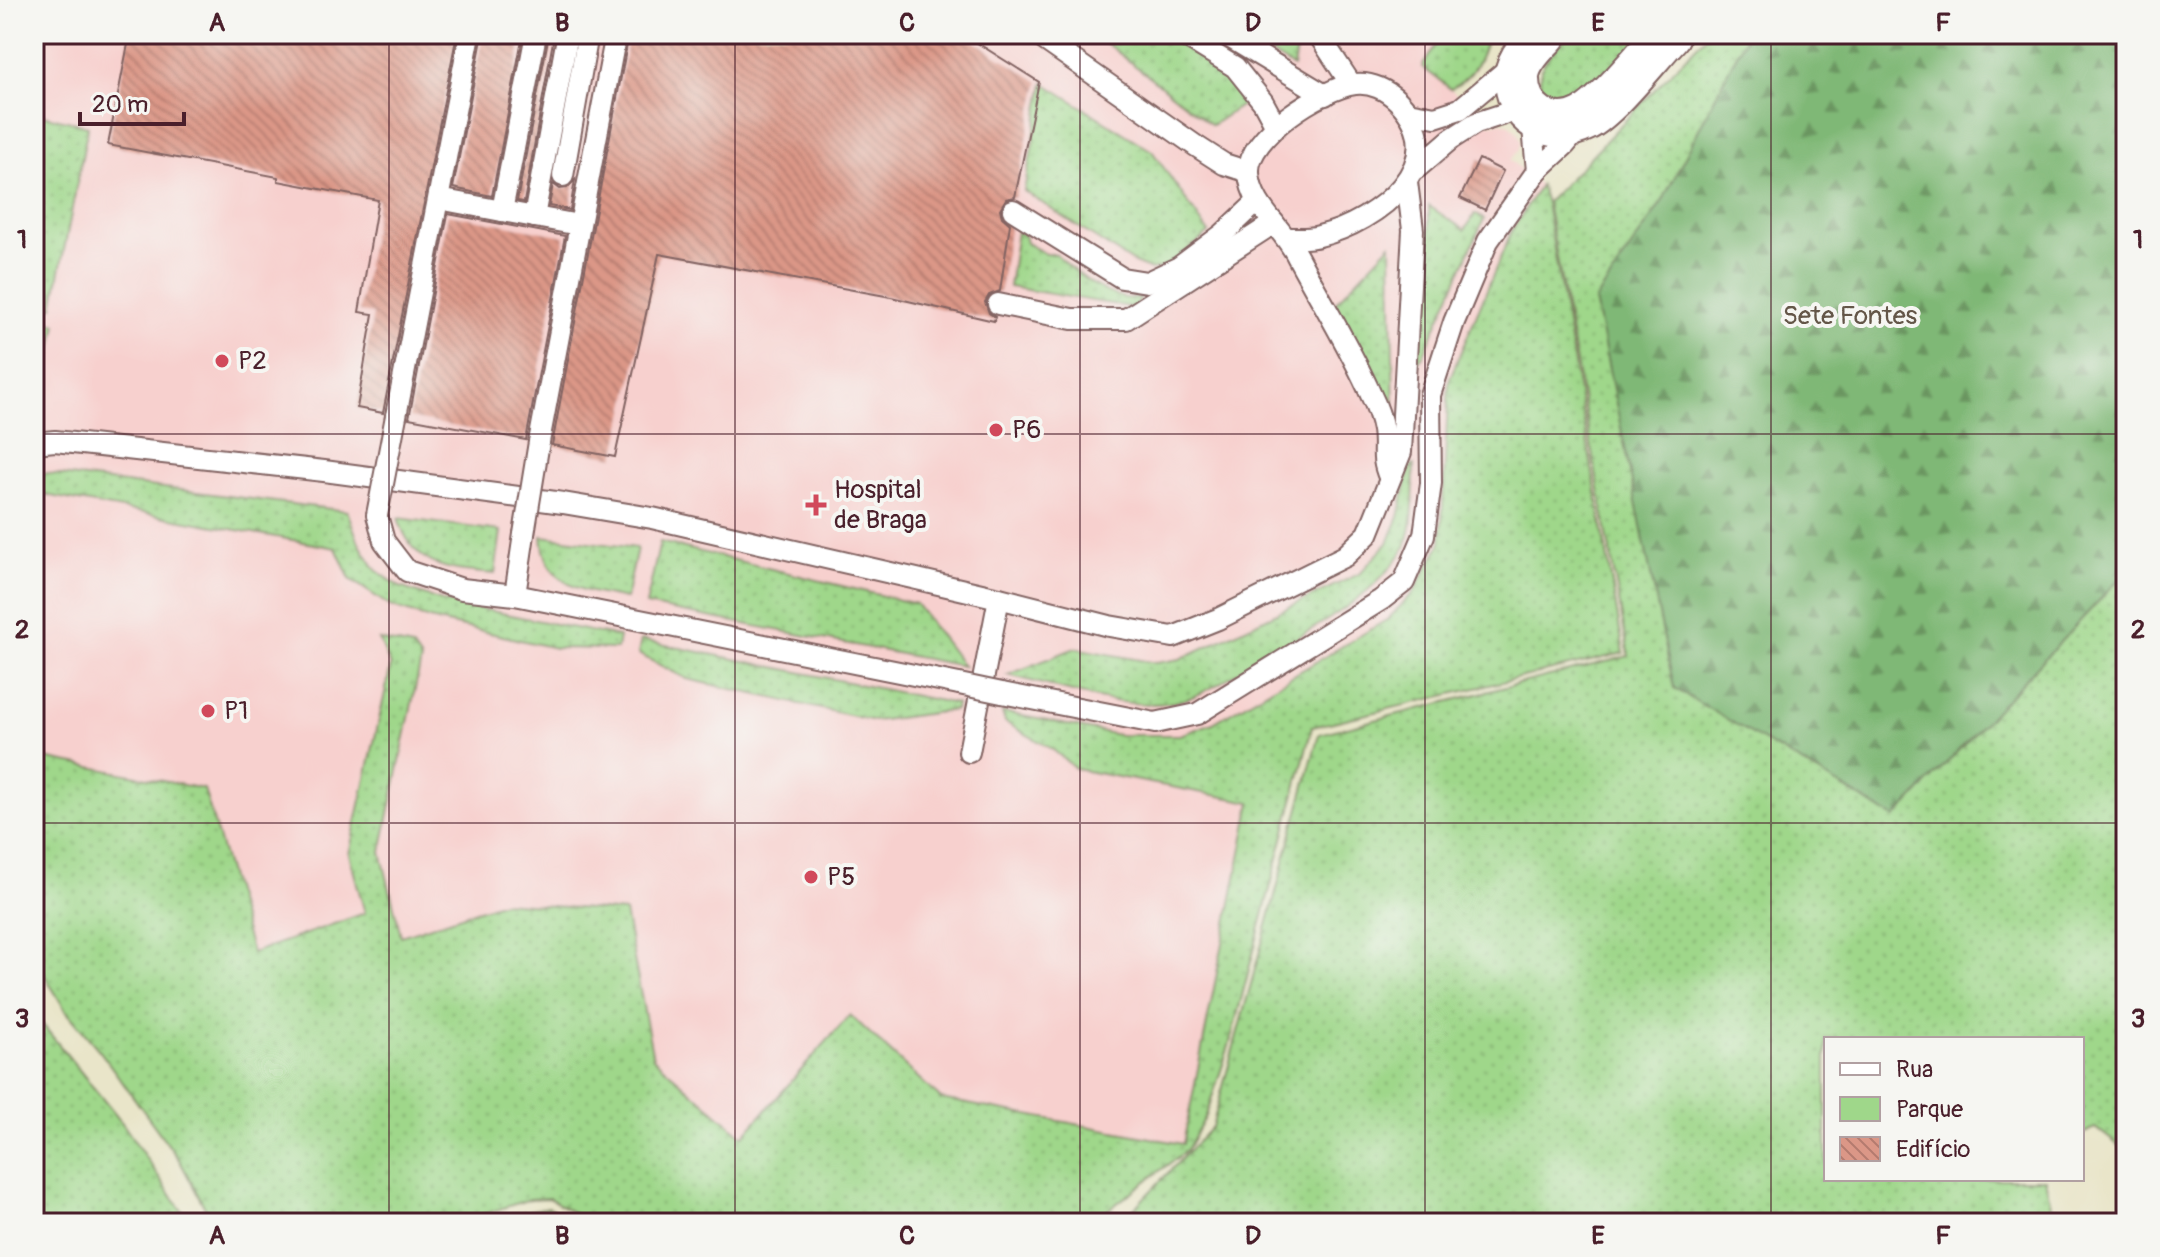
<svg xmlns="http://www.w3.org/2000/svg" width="2160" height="1257" font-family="Pangolin,sans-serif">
<defs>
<pattern id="green-dots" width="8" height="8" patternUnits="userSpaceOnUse" patternTransform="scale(2)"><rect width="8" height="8" fill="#9fd78a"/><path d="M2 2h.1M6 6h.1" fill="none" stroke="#8ab877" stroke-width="1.8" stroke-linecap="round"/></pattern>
<pattern id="forest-firs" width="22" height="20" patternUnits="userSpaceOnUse" patternTransform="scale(2)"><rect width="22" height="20" fill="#7fb876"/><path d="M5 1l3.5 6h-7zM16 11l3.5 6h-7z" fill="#6a9561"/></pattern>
<pattern id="building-back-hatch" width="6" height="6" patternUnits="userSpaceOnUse" patternTransform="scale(2)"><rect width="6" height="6" fill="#db9787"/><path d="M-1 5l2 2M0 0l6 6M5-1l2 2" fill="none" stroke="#b47b6f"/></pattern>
</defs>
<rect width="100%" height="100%" fill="#f6f6f2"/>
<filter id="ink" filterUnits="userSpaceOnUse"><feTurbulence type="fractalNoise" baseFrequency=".0125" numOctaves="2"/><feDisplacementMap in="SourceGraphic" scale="16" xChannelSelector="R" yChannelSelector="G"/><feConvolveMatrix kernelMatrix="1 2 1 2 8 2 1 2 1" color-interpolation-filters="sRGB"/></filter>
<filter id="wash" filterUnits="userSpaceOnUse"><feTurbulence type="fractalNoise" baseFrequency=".006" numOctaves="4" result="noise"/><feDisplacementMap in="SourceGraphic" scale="32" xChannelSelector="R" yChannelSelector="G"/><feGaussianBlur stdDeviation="1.8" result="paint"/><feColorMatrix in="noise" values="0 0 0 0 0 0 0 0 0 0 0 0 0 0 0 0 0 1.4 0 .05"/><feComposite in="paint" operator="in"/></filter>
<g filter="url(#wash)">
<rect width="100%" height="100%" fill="#e9e5c9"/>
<!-- built -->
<path fill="#f7d0ce" d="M 34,34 L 1488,34 L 1476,69 L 1466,80 L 1451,89 L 1487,124 L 1501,122 L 1510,125 L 1518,133 L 1521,142 L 1518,151 L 1510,160 L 1540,185 L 1547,202 L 1624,653 L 1312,727 L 1229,1046 L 1206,1116 L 1187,1150 L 1091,1223 L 590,1223 L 549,1198 L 530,1199 L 457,1223 L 213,1223 L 180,1161 L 99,1050 L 66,1011 L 42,971 L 34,965 Z"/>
<!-- green -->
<g fill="url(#green-dots)" stroke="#747b5a" stroke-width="2">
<path d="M 1094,34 L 1162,34 L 1225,71 L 1249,100 L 1212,125 Z"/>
<path d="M 1238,34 L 1295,34 L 1298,40 L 1293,67 Z"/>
<path d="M 1443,34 L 1488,34 C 1481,60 1474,76 1451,89 L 1422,67 Z"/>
<path d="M 1570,34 L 1645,34 L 1589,93 L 1565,104 L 1546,96 C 1529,70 1552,52 1570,34 Z"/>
<path d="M 1708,34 L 2126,34 L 2126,1151 L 2096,1128 L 2082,1134 L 2082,1039 L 1826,1039 L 1826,1179 L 2045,1179 L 2055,1223 L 1120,1223 L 1212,1127 L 1319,734 L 1629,656 L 1547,202 Z"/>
<path d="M 1044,83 L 1152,151 L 1209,233 L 1166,267 L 1151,270 L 1132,262 L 1024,191 Z"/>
<path d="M 34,113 L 88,126 L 53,307 L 34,317 Z"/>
<path d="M 1540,185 L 1546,203 L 1624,653 L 1312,727 L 1229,1046 L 1206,1116 L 1187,1150 L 1091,1223 L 590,1223 L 549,1198 L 530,1199 L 457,1223 L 213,1223 L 180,1161 L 99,1050 L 66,1011 L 42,971 L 34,965 L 34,756 L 204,789 L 252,953 L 365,913 L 349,854 L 391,666 L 379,640 L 412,647 L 421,660 L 381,852 L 401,936 L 503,902 L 625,912 L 653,1058 L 743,1136 L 850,1015 L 941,1099 L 1183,1144 L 1251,802 L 1076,769 L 1052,749 L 1005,722 L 1002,712 L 1119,735 L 1180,735 L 1213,723 L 1388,619 L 1414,592 L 1441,543 L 1449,380 L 1511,232 Z"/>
<path d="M 1429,206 L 1465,230 L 1475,214 L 1484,219 L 1423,356 L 1414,367 L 1428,287 Z"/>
<path d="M 1017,231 L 1024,235 L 1026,243 L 1046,254 L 1056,254 C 1078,275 1110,303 1141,298 L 1135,308 L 1009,287 Z"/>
<path d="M 1391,244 L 1394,416 L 1334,304 Z"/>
<path d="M 49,322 L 57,324 L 38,419 L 34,420 L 34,330 Z"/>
<path d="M 1414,465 C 1413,491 1416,533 1401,554 C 1365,605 1303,634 1250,665 C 1225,679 1198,700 1168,703 C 1116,709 1058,687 1008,675 L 1075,648 L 1156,663 L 1180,659 L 1359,574 L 1388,543 L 1399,517 L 1410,466 Z"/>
<path d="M 45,473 L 347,511 L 360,545 L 376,570 L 400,587 L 442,601 L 619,637 L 617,649 L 555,648 L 429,619 L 390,606 L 350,579 L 336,548 L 34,493 L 34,476 Z"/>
<path d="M 398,518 L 501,531 L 495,574 C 448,570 414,569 398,518 Z"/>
<path d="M 542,536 L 637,548 L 626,599 C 584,591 545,588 542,536 Z"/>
<path d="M 660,542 L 916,604 L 963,666 L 646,605 Z"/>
<path d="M 641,640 L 956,704 L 955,710 L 875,721 L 687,679 L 638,654 Z"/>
<path d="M 34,1014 L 123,1124 L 190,1223 L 34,1223 Z"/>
<path d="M 549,1207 L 575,1223 L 476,1223 L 487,1218 Z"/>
</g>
<!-- forest -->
<path fill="url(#forest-firs)" stroke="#646c50" stroke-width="2" d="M 1747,34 L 2126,34 L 2126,572 L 1895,818 L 1674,688 L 1595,301 L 1662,202 Z"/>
<g id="blocks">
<!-- building -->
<g fill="url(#building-back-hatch)">
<path d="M 130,34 L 457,34 L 383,413 L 357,408 L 373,314 L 359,312 L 378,200 L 278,181 L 278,177 L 108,145 Z"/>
<path d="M 483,34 L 523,34 L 492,196 L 453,188 Z"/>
<path d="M 549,34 L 557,34 L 553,41 L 524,202 L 517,201 Z"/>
<path d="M 629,34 L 963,34 L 1039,82 L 1015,197 L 1006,199 L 1000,209 L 1002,217 L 1010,224 L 1000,291 L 989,295 L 985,302 L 989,313 L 995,317 L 994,321 L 891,297 L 659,254 L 615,457 L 552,445 Z"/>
<path d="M 1479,159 L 1503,171 L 1485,210 L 1460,198 Z"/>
<path d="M 575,180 L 570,210 L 549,206 L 553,184 L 560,189 L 567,188 Z"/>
<path d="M 448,214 L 565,236 L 526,440 L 409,418 Z"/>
</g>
</g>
</g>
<g filter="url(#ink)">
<use href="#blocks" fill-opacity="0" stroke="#826462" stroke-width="2"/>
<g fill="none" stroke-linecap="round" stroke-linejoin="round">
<!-- service casing -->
<g stroke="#826462" stroke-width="24">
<g id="service">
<path d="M 1036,34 L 1196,146 L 1224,164 L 1249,172"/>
<path d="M 1181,34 L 1235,67 L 1263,102 L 1276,126"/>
<path d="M 1224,34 L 1325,95"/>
<path d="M 1318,34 L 1351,84"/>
<path d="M 1408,112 L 1435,117 L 1460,109 L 1515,63"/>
<path d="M 1532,117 L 1537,171"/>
<path d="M 1416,169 L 1451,139 L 1476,123 L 1525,107"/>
<path d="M 563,176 L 588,34"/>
<path d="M 439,199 L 502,211 L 536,34"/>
<path d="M 1013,210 L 1122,278 L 1147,282 L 1179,267 L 1223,234 L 1257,202"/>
<path d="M 502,211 L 579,225"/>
<path d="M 534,217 L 566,43"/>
<path d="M 1288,238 C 1298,238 1309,239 1319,236 C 1376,223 1457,161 1398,101 C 1387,90 1371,82 1355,84 C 1323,88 1246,136 1249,173 C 1251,207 1283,227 1297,256 C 1321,301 1351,349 1371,395 C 1376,405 1381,419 1383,430 C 1386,450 1380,456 1389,477"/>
<path d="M 998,304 L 1072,319 L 1126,319 L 1274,223"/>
<path d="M 396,416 L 470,34"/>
<path d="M 539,442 L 616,34"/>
<path d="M 34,443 L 55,441 L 324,471 L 563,503 L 652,518 L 999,598 L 1109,626 L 1173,637 L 1218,619 L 1345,556 L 1368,534 L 1401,452 L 1413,230 L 1407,182"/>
<path d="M 377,515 L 384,541 L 407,571 L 462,589 L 515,595 L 959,684"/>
<path d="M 515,595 L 524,534"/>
<path d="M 1002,693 L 1155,723 L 1197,714 L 1381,600 L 1404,582 L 1424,535 L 1431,483 L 1430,395 L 1454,322 L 1488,241 L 1537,171 L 1565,145 L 1580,127"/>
<path d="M 969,752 L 999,598"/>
</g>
</g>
<!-- tertiary casing -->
<g stroke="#826462" stroke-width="48">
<path id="tertiary" d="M 1544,34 C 1533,45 1519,59 1517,75 C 1515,114 1551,136 1584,119 C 1608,107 1648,55 1668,34"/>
</g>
<!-- service -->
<use href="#service" stroke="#fff" stroke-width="20"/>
<!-- tertiary -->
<use href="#tertiary" stroke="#fff" stroke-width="44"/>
<!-- service-bridge casing -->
<g stroke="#826462" stroke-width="24" stroke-linecap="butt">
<g id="service-bridge">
<path d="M 377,515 L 396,416"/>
<path d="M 524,534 L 539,442"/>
<path d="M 959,684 L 1002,693"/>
</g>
</g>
<!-- service-bridge -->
<use href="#service-bridge" stroke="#fff" stroke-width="20"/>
</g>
</g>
<!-- grid -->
<path fill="none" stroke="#4a1f2b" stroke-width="2" stroke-opacity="0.55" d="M 389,34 L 389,1223M 735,34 L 735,1223M 1080,34 L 1080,1223M 1425,34 L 1425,1223M 1771,34 L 1771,1223M 34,434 L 2126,434M 34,823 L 2126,823"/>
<!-- markers -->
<g fill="#d1495b" stroke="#f6f6f2" stroke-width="3">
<circle cx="222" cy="361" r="8"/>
<circle cx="996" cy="430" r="8"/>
<path d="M812 493h8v8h8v8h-8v8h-8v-8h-8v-8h8z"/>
<circle cx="208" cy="711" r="8"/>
<circle cx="811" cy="877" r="8"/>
</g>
<g text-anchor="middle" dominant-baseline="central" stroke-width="8" stroke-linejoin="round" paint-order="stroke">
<!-- park labels -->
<g font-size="26" fill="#645648" stroke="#f6f6f2">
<text x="1850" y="316">Sete Fontes</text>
</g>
<!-- poi labels -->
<g font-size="26" fill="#4a1f2b" stroke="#f6f6f2" text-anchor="start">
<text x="238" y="361">P2</text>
<text x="1012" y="430">P6</text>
<text x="834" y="490">Hospital<tspan x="834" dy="30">de Braga</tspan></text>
<text x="224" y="711">P1</text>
<text x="827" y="877">P5</text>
</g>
</g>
<!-- margin -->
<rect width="2160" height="1257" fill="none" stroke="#f6f6f2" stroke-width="88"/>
<!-- legend -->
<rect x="1824" y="1037" width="260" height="144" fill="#f6f6f2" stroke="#b1a0a2" stroke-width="2"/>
<rect x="1840" y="1063" width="40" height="12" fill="#ffffff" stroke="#b1a0a2" stroke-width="2"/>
<text x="1896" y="1077" font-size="24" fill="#4a1f2b">Rua</text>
<rect x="1840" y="1097" width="40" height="24" fill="#9fd78a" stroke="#b1a0a2" stroke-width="2"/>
<text x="1896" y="1117" font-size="24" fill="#4a1f2b">Parque</text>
<rect x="1840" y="1137" width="40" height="24" fill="url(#building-back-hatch)" stroke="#b1a0a2" stroke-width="2"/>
<text x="1896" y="1157" font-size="24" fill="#4a1f2b">Edifício</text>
<!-- scale -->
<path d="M80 112v12h104v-12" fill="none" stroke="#4a1f2b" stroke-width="4"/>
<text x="92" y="112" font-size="24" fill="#4a1f2b" stroke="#f6f6f2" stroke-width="6" paint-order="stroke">20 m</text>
<rect x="44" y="44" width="2072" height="1169" fill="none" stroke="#4a1f2b" stroke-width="3"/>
<g font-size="26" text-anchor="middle" font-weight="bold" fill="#4a1f2b">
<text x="217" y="31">A</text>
<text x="562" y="31">B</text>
<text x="907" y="31">C</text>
<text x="1253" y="31">D</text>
<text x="1598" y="31">E</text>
<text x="1943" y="31">F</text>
<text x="22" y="248">1</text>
<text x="2138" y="248">1</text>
<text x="22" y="638">2</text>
<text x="2138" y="638">2</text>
<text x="22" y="1027">3</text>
<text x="2138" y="1027">3</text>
<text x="217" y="1244">A</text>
<text x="562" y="1244">B</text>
<text x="907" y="1244">C</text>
<text x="1253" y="1244">D</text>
<text x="1598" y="1244">E</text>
<text x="1943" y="1244">F</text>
</g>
</svg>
